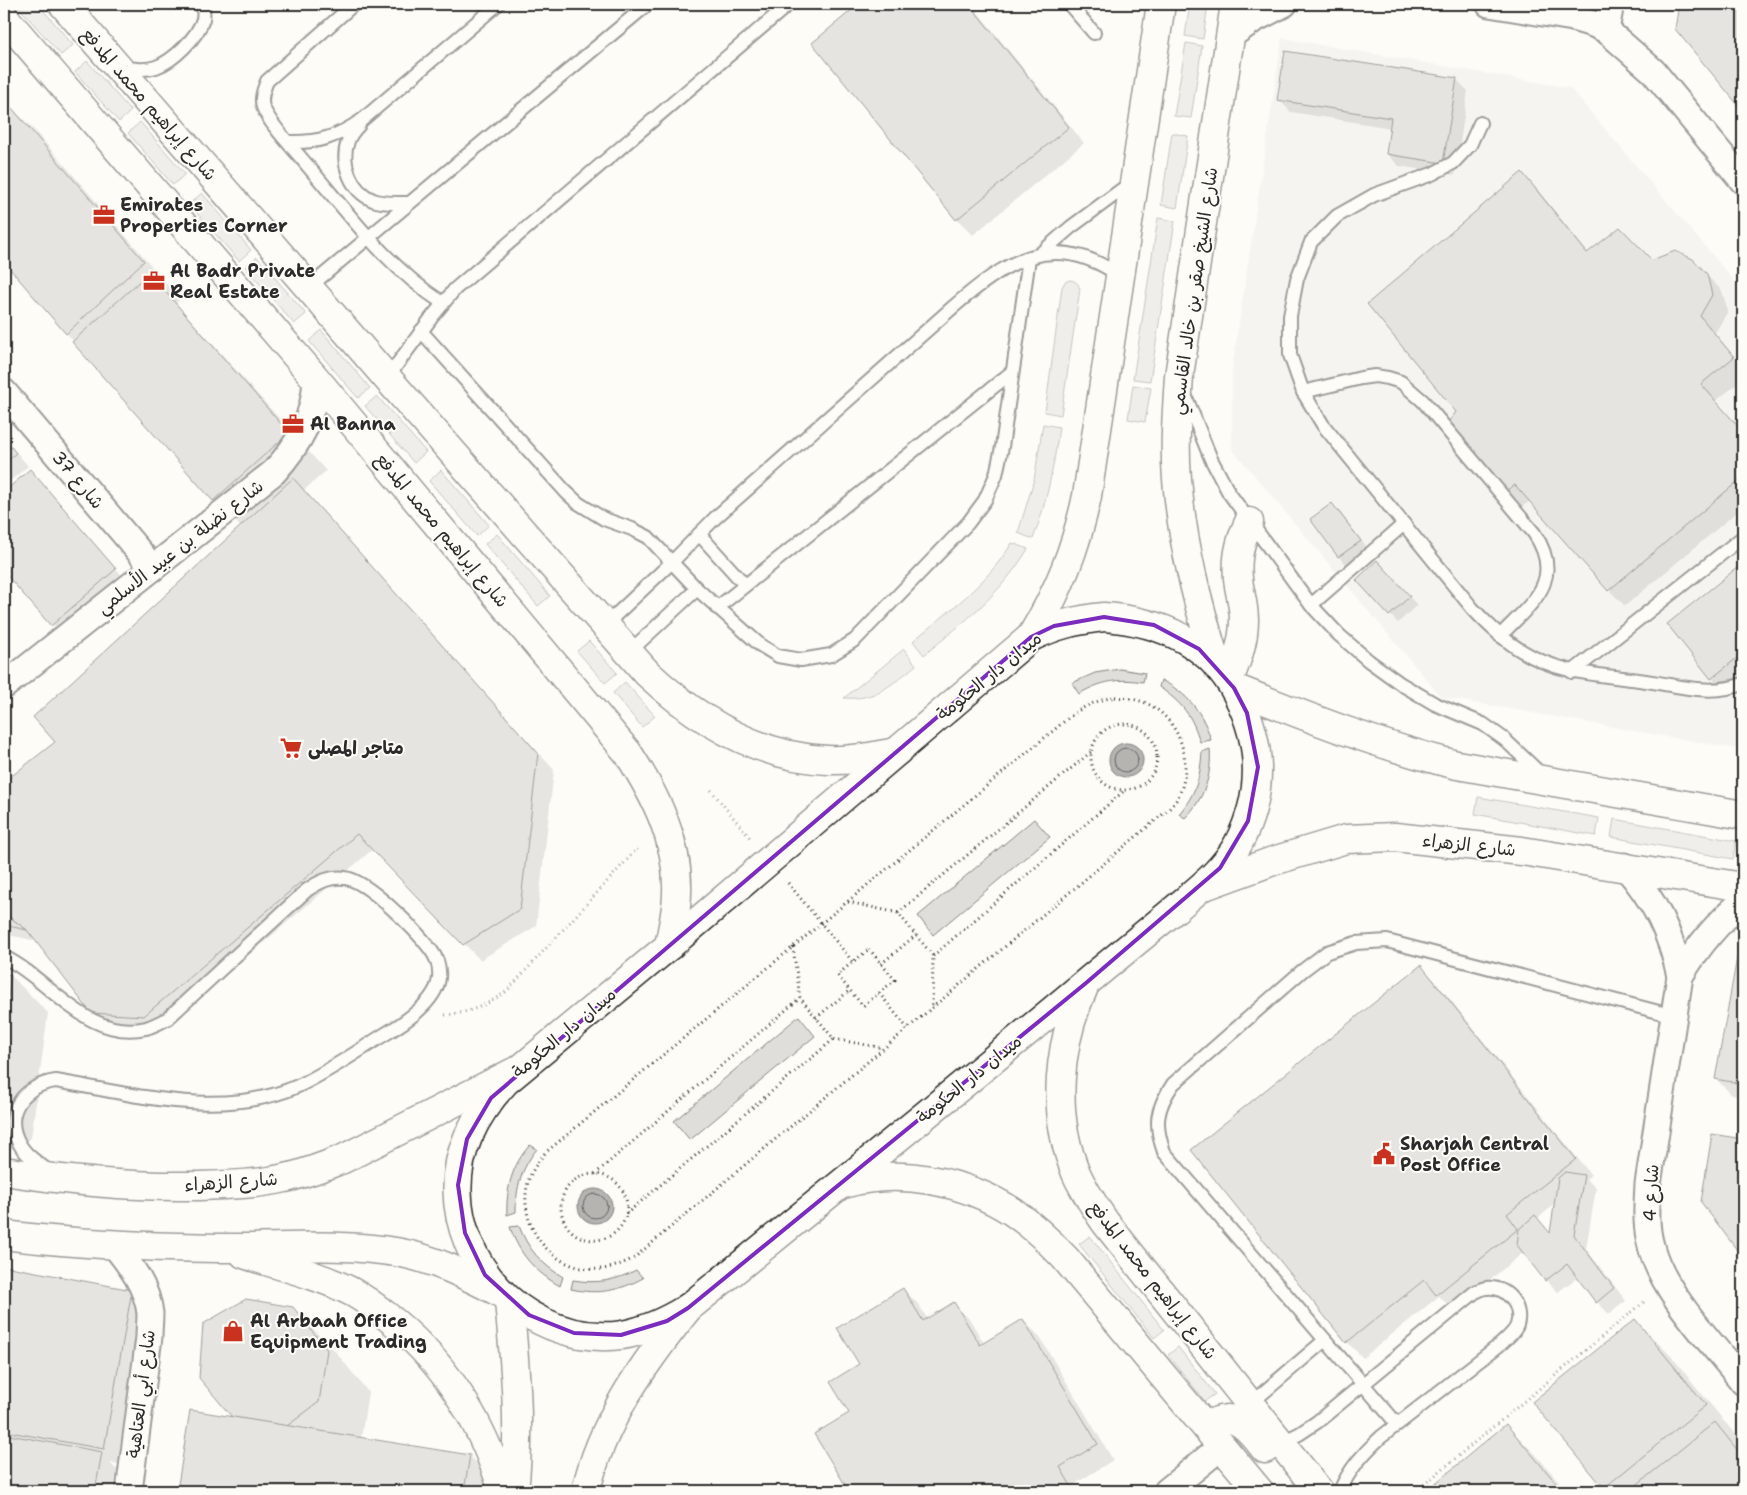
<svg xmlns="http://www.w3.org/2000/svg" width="1747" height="1495" font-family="'Shantell Sans','Playpen Sans Arabic',sans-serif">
<rect width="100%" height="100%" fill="#fdfcf7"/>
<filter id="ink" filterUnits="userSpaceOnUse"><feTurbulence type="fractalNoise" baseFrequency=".02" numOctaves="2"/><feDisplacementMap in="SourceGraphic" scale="10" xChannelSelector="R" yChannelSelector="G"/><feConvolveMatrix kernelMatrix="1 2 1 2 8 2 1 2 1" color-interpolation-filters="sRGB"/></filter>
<g filter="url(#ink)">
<!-- built -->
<path fill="#edece8" d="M 1282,38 L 1570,88 L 1743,291 L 1743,750 L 1441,697 L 1232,449 L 1232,369 Z"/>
<!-- green -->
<g fill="#dfdeda" stroke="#858482">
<path d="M 16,4 L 38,4 L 73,45 L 61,55 Z"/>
<path d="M 1190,4 L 1208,4 L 1203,39 L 1185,36 Z"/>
<path d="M 1186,43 L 1202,46 L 1191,118 L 1174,116 Z"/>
<path d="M 87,61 L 131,111 L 119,122 L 75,72 Z"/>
<path d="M 140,122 L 185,174 L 173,185 L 128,133 Z"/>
<path d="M 1172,133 L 1188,136 L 1177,208 L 1161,205 Z"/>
<path d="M 202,193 L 251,250 L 239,261 L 189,204 Z"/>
<path d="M 1158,218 L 1175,221 L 1150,381 L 1133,379 Z"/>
<path d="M 257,257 L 306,314 L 294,324 L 245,267 Z"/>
<path d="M 1070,280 C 1076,281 1078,283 1080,289 L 1061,415 L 1045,412 L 1062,287 L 1065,282 Z"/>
<path d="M 321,330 L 370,388 L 358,398 L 309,341 Z"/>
<path d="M 1133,385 L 1151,388 L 1145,422 L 1128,419 Z"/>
<path d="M 377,396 L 426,452 L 414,463 L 365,406 Z"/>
<path d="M 1043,424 L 1059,427 C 1054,466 1047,502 1033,539 L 1018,533 L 1034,480 Z"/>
<path d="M 441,470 L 489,525 L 477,536 L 429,481 Z"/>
<path d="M 497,534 L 550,596 L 538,606 L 485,544 Z"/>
<path d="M 1012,543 L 1028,549 C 1000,595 965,621 924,655 L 913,641 C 950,610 986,585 1012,543 Z"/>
<path d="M 589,641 L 617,673 L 605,683 L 577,651 Z"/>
<path d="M 904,649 L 916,665 C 894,683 875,701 844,698 Z"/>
<path d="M 1120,669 L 1145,673 L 1143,682 C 1119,678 1101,681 1079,694 L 1072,683 L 1095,673 Z"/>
<path d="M 1161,680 C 1187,693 1203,712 1211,740 L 1200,742 C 1192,715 1182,703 1159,687 Z"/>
<path d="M 625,682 L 655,716 L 642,727 L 613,693 Z"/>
<path d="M 1210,749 C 1212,776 1204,799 1185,818 L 1179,814 C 1196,793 1200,779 1202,752 Z"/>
<path d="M 1478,797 L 1599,818 L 1596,836 L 1475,814 Z"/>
<path d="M 1034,819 L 1050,837 L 933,935 L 918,916 Z"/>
<path d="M 1614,819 L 1736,841 L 1733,859 L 1611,837 Z"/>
<path d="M 799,1016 L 815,1036 L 690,1140 L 674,1121 Z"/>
<path d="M 530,1145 L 537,1149 C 521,1169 516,1187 516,1212 L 507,1215 C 506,1188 512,1165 530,1145 Z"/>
<path d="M 519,1226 C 528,1249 541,1264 563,1277 L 560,1286 C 535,1272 519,1254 510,1227 Z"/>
<path d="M 1090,1236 L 1164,1330 L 1154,1338 L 1079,1244 Z"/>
<path d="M 636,1270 L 643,1278 C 619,1291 598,1295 571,1289 L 573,1280 C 597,1284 615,1281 636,1270 Z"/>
<path d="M 1178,1347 L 1215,1394 L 1205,1401 L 1168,1355 Z"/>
</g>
<!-- water -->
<g fill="#b5b4b1" stroke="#7e7d7b">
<circle cx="1126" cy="760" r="17"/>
<circle cx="595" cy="1206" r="17"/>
</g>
<!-- shadow -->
<g fill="#0003" fill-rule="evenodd">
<path d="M 861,4 L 971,4 L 1084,143 L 973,235 L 957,219 L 814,43 Z"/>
<path d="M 1681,4 L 1743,4 L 1743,109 L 1677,29 Z"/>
<path d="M 1456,79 L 1468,91 L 1455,175 L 1399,166 L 1387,154 L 1391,128 L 1291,112 L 1279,100 Z"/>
<path d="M 4,100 L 36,132 L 180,299 L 176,303 L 326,471 L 303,491 L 554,770 L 536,926 L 480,960 L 373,849 L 160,1031 L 108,1029 L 92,1012 L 37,941 L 4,934 L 4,783 L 57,743 L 241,527 L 214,500 L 74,342 L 4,260 Z"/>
<path d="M 1522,174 L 1538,190 L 1589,254 L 1652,261 L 1692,260 L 1722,291 L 1728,311 L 1715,333 L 1743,367 L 1743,379 L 1716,401 L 1743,431 L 1743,507 L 1625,606 L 1609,590 L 1531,501 L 1519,508 L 1503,492 L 1458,412 Z"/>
<path d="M 4,438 L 28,466 L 4,486 Z"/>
<path d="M 30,471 L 128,582 L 64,637 L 4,570 L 4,494 Z"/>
<path d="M 1332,504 L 1340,512 L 1368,549 L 1347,565 L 1339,557 L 1311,520 Z"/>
<path d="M 1743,565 L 1743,674 L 1724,690 L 1712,678 L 1669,624 Z"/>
<path d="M 1385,570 L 1417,605 L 1398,623 L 1390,615 Z"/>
<path d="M 1739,954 L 1743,954 L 1743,1097 L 1732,1095 L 1716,1079 Z"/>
<path d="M 1421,967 L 1437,983 L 1591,1175 L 1586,1179 L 1596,1188 L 1586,1249 L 1626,1301 L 1609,1314 L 1597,1302 L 1578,1277 L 1558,1292 L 1546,1280 L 1524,1252 L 1453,1310 L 1439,1296 L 1363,1358 L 1347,1342 ZM 1555,1204 L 1551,1234 L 1537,1219 Z"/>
<path d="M 4,975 L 11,976 L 48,1013 L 31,1138 L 15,1149 L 4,1147 Z"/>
<path d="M 1713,1136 L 1743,1141 L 1743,1256 L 1702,1202 Z"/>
<path d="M 4,1267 L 131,1291 L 147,1307 L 119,1464 L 110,1463 L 117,1470 L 113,1491 L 4,1491 Z"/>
<path d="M 903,1289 L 919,1305 L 928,1320 L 954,1304 L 970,1320 L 984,1343 L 1023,1320 L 1039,1336 L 1113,1460 L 1075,1484 L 1080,1491 L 850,1491 L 816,1435 L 851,1413 L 861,1365 Z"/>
<path d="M 292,1308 L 334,1350 L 368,1392 L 361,1439 L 469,1456 L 504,1491 L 178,1491 L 191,1411 L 235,1419 Z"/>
<path d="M 1635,1320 L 1672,1357 L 1742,1443 L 1738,1446 L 1743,1452 L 1743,1491 L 1609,1491 L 1605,1487 Z"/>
<path d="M 1506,1425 L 1537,1456 L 1567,1491 L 1428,1491 Z"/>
</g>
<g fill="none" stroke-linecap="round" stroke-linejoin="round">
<!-- shore -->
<g stroke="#626261" stroke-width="1">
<circle cx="1126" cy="760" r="12"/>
<circle cx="595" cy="1206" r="12"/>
</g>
</g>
<!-- building -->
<g fill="#c9c8c4" stroke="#2b2b2b">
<path d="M 859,4 L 969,4 L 1069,127 L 956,220 L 812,43 Z"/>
<path d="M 1679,4 L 1743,4 L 1743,111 L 1675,29 Z"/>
<path d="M 1285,51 L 1457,78 L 1443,163 L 1386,154 L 1391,118 L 1277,100 Z"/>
<path d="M 4,99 L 144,261 L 66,334 L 4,262 Z"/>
<path d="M 1522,172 L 1587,253 L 1620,227 L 1652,260 L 1675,251 L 1693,259 L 1707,274 L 1712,295 L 1700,316 L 1734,357 L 1701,384 L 1743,432 L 1743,477 L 1608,591 L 1515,485 L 1502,493 L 1445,426 L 1456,412 L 1367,304 Z"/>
<path d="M 149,273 L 289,433 L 213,501 L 72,342 Z"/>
<path d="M 4,438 L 16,453 L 4,464 Z"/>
<path d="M 30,469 L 116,569 L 51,626 L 4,572 L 4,492 Z"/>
<path d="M 293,478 L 538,753 L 520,909 L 463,945 L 357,834 L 144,1016 L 91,1013 L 27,930 L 4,913 L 4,782 L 55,742 L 33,717 Z"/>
<path d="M 1332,503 L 1361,541 L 1338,557 L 1310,519 Z"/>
<path d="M 1377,560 L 1410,596 L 1389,616 L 1356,580 Z"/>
<path d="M 1743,563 L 1743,653 L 1711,679 L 1667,624 Z"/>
<path d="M 4,913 L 27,930 L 4,925 Z"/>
<path d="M 1738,952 L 1743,953 L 1743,1084 L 1715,1079 Z"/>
<path d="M 1421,965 L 1576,1159 L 1507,1214 L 1518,1229 L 1436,1295 L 1424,1280 L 1346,1343 L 1191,1150 Z"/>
<path d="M 4,974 L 11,975 L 4,1030 Z"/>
<path d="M 1712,1134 L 1743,1139 L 1743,1258 L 1701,1202 Z"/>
<path d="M 1565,1172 L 1584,1175 L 1574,1235 L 1614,1288 L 1596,1303 L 1567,1264 L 1545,1281 L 1517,1245 L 1519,1229 L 1535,1215 L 1550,1233 L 1558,1178 Z"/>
<path d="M 4,1266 L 132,1290 L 104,1449 L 4,1431 Z"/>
<path d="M 903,1288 L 923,1321 L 954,1302 L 980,1345 L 1023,1319 L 1098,1444 L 1060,1467 L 1074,1491 L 849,1491 L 814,1434 L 849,1413 L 830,1382 L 859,1364 L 837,1328 Z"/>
<path d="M 246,1299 L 293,1307 L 327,1350 L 319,1402 L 287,1426 L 232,1417 L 199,1378 L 203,1324 Z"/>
<path d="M 1635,1319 L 1706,1405 L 1604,1488 L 1532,1402 Z"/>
<path d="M 190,1410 L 470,1455 L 464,1491 L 177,1491 Z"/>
<path d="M 1715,1422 L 1743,1457 L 1743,1491 L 1629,1491 Z"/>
<path d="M 1506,1424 L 1563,1491 L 1426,1491 Z"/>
<path d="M 4,1434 L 102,1452 L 95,1491 L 4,1491 Z"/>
</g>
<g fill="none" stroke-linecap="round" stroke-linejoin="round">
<!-- lane casing -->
<g stroke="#2b2b2b" stroke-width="16">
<g id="lane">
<path d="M 354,4 L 267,81 C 264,89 260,98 263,107 C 269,124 295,150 307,165 C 349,214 388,268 443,303"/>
<path d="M 1069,4 L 1094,33"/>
<path d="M 121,66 C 132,69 144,71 156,67 C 173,61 198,37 203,19 C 204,15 203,8 202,4"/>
<path d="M 1480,123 L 1470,145 L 1453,163 L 1432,174 L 1374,195 L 1337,216 L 1311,242 L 1297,279 L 1290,316 L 1290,355 L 1303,392 L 1323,425 L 1473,609 C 1488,625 1503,640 1522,651 C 1559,674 1597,674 1639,680 C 1674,684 1708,697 1743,684"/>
<path d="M 359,125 C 355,129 350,135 348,141 C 340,163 351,191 373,200 C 384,204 396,203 408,203"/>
<path d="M 288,142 C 319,143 337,137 362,120 L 498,4"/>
<path d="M 1041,253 L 1071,227 L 1132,182"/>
<path d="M 308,288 L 648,4"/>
<path d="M 421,331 L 566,492 L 578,503 L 604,519 L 632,529 L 648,537 L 697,589 L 760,645 L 778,656 L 801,660 L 831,655 L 855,640 L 968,523 L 985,500 L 996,475 L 1002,447 L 1029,258"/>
<path d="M 387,378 L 432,317 L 455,289 L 789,4"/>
<path d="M 1303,392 L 1361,378 L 1375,376 L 1388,378 L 1401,382 L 1423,401 L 1534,533 C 1566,581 1531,603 1500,636"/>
<path d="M 1185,395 L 1211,459 L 1229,493 L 1311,605 L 1339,635 L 1369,661 L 1401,684 L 1435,704 L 1483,724 L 1504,739 L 1543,776"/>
<path d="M 699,534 L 745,585"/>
<path d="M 1311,605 L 1404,524"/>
<path d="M 717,608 L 1012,372"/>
<path d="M 605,625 L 672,562 L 715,518 L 952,308 C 1006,261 1053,229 1120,276"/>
<path d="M 629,652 L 697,589"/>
<path d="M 1572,672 L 1743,537"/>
<path d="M 4,957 C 51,980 86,1041 146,1028 C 153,1026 160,1022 167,1019 L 307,890 C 319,882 330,876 345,878 C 367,880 417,931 431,950 C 437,958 440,968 439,978 C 436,1003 402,1024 382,1036 C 355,1053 328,1072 298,1086 C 222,1120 133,1094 56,1081 C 25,1085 2,1112 19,1143 C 25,1155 39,1164 50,1172"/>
<path d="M 1250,1404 L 1325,1340"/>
<path d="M 1398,1425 L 1164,1152 C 1154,1124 1156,1109 1173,1084 L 1302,971 L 1327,952 L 1356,943 L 1387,941 L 1674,1016"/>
<path d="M 1280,1443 L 1299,1434 L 1317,1422 L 1475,1292 C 1478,1291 1483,1288 1486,1288 C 1506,1285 1523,1306 1517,1325 C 1515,1332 1507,1338 1502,1343 L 1381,1437 C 1364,1453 1349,1469 1340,1491"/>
</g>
</g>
<!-- street casing -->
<g stroke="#2b2b2b" stroke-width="29">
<g id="street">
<path d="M 1489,4 L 1573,18 L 1593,24 L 1606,30 L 1653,71 L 1743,181"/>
<path d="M 1606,30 L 1611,4"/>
<path d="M 1230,36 L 1253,20 L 1284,4"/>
<path d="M 4,392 L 153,568"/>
<path d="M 4,686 L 274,472 C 300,443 314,418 316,379"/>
<path d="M 1625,866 C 1655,901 1670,931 1680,976 L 1648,1184 C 1647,1205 1645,1225 1651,1246 C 1662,1292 1713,1344 1743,1382"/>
<path d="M 1680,976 C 1697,948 1717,922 1743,902"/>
<path d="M 115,1246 C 131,1266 147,1287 150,1313 C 150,1321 149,1329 149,1337 L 129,1491"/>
<path d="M 1167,1491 L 1222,1446"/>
</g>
</g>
<!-- secondary casing -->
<g stroke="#2b2b2b" stroke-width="31">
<g id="secondary">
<path d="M 4,1171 C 67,1181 130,1187 194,1186 C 224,1185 255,1185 285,1178 C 305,1174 324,1166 343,1159 L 514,1072"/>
<path d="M 4,1235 C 75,1244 146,1247 219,1248 C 277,1249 337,1242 396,1252 C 433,1258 468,1276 501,1293"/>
<path d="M 244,1254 C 280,1266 319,1275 352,1292 C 363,1298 374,1306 384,1314 C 443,1359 482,1421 503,1491"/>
<path d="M 509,1301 C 515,1365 521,1428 514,1491"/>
<path d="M 586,1491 C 601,1422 645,1362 688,1308"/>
</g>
</g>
<!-- primary casing -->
<g stroke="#2b2b2b" stroke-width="31">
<g id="primary">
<path d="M 63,4 L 387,378 L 647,673 C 696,719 758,757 828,760 C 852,761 874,756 896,752"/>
<path d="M 4,17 L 316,379 L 628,753 C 655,795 679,841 677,893 C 677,911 672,929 669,946"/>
<path d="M 1104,617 C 1159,621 1210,642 1237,694 C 1263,744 1264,794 1238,844 C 1223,872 1196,891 1173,911 C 1149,931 1124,951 1100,971 C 964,1085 826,1196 688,1308 C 667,1321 646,1331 622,1335 C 594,1339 565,1333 541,1321 C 475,1289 438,1206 468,1137 C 477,1116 490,1098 506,1081 L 669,946 L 1031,637 C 1056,625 1076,620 1104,617 Z"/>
<path d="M 1031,637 C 1059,591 1076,548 1087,496 L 1161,4"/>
<path d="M 1217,666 C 1198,605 1182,544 1177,479 C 1174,445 1177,410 1179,376 L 1235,4"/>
<path d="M 1229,680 C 1237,660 1244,641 1244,620 C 1244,608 1241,597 1239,586 C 1235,562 1239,543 1249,522"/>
<path d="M 1234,688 C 1307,717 1380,746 1457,765 L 1743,815"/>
<path d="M 1207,885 L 1273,861 L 1346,839 L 1395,837 L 1522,851 L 1743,887"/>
<path d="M 1084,987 C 1058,1044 1051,1113 1076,1173 C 1084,1191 1095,1207 1105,1222 L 1319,1491"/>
<path d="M 843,1184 C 898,1168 964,1180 1013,1212 C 1032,1225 1049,1241 1065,1258 L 1259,1491"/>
<path d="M 1207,1427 C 1234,1407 1249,1429 1265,1449"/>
</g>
</g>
<!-- path -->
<g stroke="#2b2b2b" stroke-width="3" stroke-dasharray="1 4" stroke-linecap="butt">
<path d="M 1115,697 C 1126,698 1136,699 1146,703 C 1180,719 1195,763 1178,797 C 1176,801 1172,805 1169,809 L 634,1258 C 624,1263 613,1268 602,1269 C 555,1274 516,1228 528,1182 C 531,1171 538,1162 545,1153 L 1072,715 C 1086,705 1098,700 1115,697 Z"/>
<circle cx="1124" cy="757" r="33"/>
<path d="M 711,790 L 750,838"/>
<path d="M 788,883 L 853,962"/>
<path d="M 848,902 L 898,913 L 933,956 L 932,1009"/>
<path d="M 898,913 L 1092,751"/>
<path d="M 793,947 L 800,998 L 834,1039 L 883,1048"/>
<path d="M 869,949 L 895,980 L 863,1006 L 837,975 Z"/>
<path d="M 933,956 L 1125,790"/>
<path d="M 881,964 L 916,935"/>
<path d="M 879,993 L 908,1029"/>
<path d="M 445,1015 C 470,1013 487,1005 507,991 L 637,849 L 641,848"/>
<path d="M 816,1018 L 850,990"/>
<path d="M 595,1174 L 800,998"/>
<circle cx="594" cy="1207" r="33"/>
<path d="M 626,1214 L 834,1039"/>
<path d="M 1416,1491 L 1644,1302"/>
</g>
<!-- lane -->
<use href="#lane" stroke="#fdfcf7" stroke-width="12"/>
<!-- street -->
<use href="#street" stroke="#fdfcf7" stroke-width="25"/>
<!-- secondary -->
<use href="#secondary" stroke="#fdfcf7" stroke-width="28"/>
<!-- primary -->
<use href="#primary" stroke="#fdfcf7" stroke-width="28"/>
</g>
</g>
<!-- marked area -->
<path d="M0 0H1747V1495H0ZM 1104,617 L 1154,625 L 1199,649 L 1234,688 L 1247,713 L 1258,767 L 1248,821 L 1220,868 L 1086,983 L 688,1308 L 667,1321 L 621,1335 L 574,1333 L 529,1315 L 485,1275 L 465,1233 L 458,1185 L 467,1139 L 491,1098 L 1031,637 L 1054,626 Z" fill="#fdfcf7" fill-opacity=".55" fill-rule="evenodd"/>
<path fill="none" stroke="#7b2cbf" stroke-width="4" stroke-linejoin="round" d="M 1104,617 L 1154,625 L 1199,649 L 1234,688 L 1247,713 L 1258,767 L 1248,821 L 1220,868 L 1086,983 L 688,1308 L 667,1321 L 621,1335 L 574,1333 L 529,1315 L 485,1275 L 465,1233 L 458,1185 L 467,1139 L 491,1098 L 1031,637 L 1054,626 Z"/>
<!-- icons -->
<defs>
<g id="office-bare" transform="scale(1.725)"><path d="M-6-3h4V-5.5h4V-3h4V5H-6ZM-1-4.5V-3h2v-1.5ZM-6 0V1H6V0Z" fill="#c8321e" stroke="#fdfcf7" stroke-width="2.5" paint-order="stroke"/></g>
<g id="supermarket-bare" transform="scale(1.725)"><path d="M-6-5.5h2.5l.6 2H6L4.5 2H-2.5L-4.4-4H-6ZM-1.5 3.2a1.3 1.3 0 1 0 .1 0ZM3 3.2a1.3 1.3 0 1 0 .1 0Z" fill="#c8321e" stroke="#fdfcf7" stroke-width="2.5" paint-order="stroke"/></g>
<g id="civic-bare" transform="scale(1.725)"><path d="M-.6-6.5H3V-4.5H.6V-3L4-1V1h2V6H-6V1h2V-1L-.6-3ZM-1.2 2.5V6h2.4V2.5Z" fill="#c8321e" stroke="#fdfcf7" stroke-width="2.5" paint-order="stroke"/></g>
<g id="shop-bare" transform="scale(1.725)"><path d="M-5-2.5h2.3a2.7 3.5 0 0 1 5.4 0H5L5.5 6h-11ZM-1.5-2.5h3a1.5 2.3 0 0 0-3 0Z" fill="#c8321e" stroke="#fdfcf7" stroke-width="2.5" paint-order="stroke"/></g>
</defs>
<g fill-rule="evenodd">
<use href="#office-bare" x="104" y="215"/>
<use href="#office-bare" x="154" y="281"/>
<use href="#office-bare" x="293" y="424"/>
<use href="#supermarket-bare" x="291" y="748"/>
<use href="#civic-bare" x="1384" y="1154"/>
<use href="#shop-bare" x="233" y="1331"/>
</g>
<g text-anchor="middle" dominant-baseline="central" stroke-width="4" stroke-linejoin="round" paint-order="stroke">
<!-- street labels -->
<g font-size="18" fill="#2b2b2b" stroke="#fdfcf7">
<text transform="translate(149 104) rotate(49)">شارع إبراهيم محمد المدفع</text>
<text transform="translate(1194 291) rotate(-82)">شارع الشيخ صقر بن خالد القاسمي</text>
<text transform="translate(78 480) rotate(50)">شارع 37</text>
<text transform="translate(442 530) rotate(50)">شارع إبراهيم محمد المدفع</text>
<text transform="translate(180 547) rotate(-38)">شارع نضلة بن عبيد الأسلمي</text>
<text transform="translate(989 676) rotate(-39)">ميدان دار الحكومة</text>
<text transform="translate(1469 845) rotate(6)">شارع الزهراء</text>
<text transform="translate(564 1033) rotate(-40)">ميدان دار الحكومة</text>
<text transform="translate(969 1079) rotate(-39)">ميدان دار الحكومة</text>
<text transform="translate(231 1182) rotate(-4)">شارع الزهراء</text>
<text transform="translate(1651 1193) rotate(-87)">شارع 4</text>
<text transform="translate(1153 1280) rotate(52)">شارع إبراهيم محمد المدفع</text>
<text transform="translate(141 1394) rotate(-83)">شارع أبي العتاهية</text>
</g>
<!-- poi labels -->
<g font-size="18" font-weight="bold" fill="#2b2b2b" stroke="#fdfcf7" text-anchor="start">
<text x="120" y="205">Emirates<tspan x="120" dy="21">Properties Corner</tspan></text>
<text x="170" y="271">Al Badr Private<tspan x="170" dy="21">Real Estate</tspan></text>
<text x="310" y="424">Al Banna</text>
<text x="308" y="748">متاجر المصلى</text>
<text x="1400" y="1144">Sharjah Central<tspan x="1400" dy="21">Post Office</tspan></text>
<text x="250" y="1321">Al Arbaah Office<tspan x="250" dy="21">Equipment Trading</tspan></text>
</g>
</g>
<!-- margin -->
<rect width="1747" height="1495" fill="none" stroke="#fdfcf7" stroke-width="20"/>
<rect x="10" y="10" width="1727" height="1475" fill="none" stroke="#2b2b2b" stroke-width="2" filter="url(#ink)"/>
</svg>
